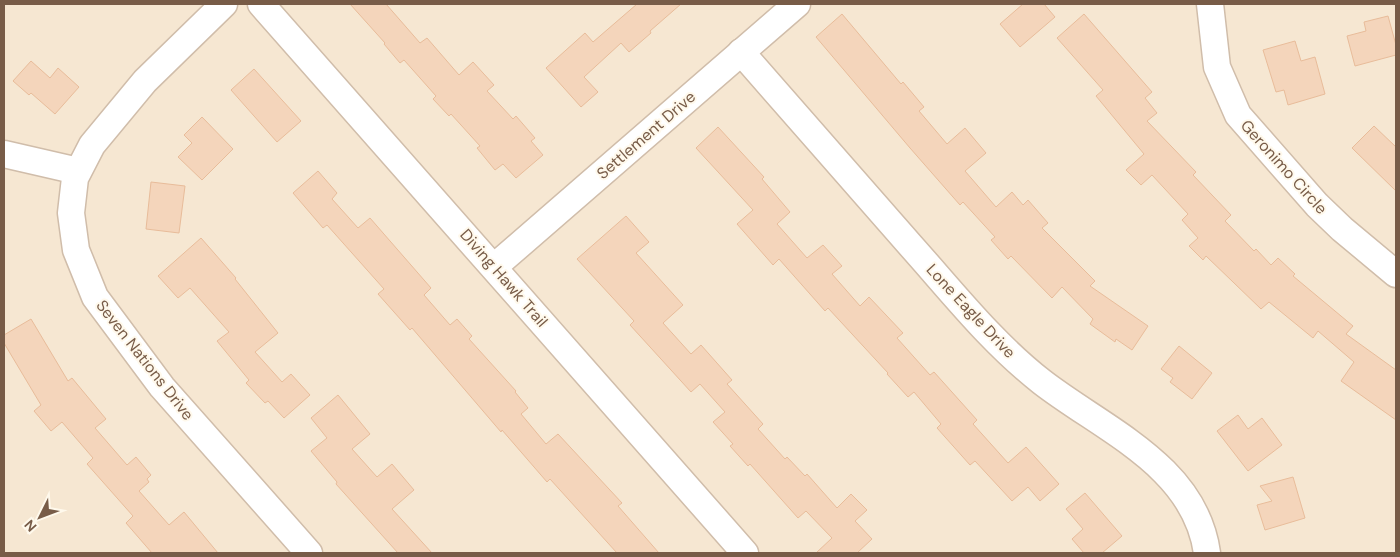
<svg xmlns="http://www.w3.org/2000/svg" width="1400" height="557" font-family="'DM Sans',sans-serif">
<rect width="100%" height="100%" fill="#fdf5e4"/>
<!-- residential -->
<rect fill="#f6e7d2" x="4" y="4" width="1392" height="549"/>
<!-- building -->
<g fill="#f4d5bb" stroke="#e8bc9a">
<path d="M 350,4 L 386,4 L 420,43 L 427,38 L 459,75 L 473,62 L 494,85 L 487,91 L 513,119 L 516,116 L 535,138 L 531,141 L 543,155 L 516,178 L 503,164 L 495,170 L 477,148 L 480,146 L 451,114 L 449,116 L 433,99 L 436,96 L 404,60 L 400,63 L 384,44 L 385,43 Z"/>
<path d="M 637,4 L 681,4 L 650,31 L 651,33 L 629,52 L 621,43 L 584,77 L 598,92 L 581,107 L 546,68 L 585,33 L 593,42 Z"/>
<path d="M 1023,4 L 1044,4 L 1055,17 L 1020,47 L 1000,24 Z"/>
<path d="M 842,14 L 901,84 L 903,82 L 924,107 L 919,111 L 947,144 L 965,128 L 986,153 L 965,171 L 996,207 L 1012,192 L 1023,205 L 1028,200 L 1048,223 L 1042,228 L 1095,281 L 1090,286 L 1148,326 L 1132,350 L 1116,339 L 1115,342 L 1090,324 L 1093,319 L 1062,287 L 1052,298 L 1011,256 L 1008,259 L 991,240 L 995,237 L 963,202 L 960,205 L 910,148 L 816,37 Z"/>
<path d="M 1084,14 L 1152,92 L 1145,98 L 1157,113 L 1147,121 L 1196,172 L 1193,175 L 1231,215 L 1225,221 L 1254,251 L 1256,249 L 1271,265 L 1278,258 L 1295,274 L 1293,276 L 1353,326 L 1346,334 L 1396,370 L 1396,420 L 1341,381 L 1354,362 L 1318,331 L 1313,338 L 1269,302 L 1261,309 L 1206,256 L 1203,260 L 1189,246 L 1198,238 L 1182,220 L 1188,214 L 1152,175 L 1141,185 L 1126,170 L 1144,154 L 1096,96 L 1103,90 L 1057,38 Z"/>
<path d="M 1388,16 L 1396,45 L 1396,55 L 1355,66 L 1347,36 L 1366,31 L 1364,22 Z"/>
<path d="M 1295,41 L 1301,61 L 1315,57 L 1325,94 L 1288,105 L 1284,90 L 1276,92 L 1263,50 Z"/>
<path d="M 31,61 L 50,78 L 58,68 L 79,87 L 55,114 L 31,93 L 29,95 L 13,81 Z"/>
<path d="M 254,69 L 301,121 L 277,142 L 231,90 Z"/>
<path d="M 202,117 L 233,149 L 202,180 L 178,157 L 192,143 L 184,135 Z"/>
<path d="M 1374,126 L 1396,147 L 1396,191 L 1352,148 Z"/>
<path d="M 718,127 L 764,177 L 762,179 L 790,212 L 777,224 L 807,258 L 823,245 L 842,266 L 832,274 L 860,306 L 869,297 L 903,333 L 897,338 L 930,375 L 934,372 L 977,420 L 973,424 L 1008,463 L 1026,447 L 1059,484 L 1040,501 L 1028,487 L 1012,501 L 975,461 L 970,465 L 937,428 L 941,424 L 914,392 L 908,397 L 887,374 L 888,373 L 828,308 L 825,311 L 779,259 L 773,265 L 737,224 L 753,210 L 696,148 Z"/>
<path d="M 318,171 L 337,193 L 332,199 L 358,228 L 370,218 L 431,288 L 424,295 L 450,325 L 457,319 L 472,336 L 469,339 L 516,391 L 515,392 L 528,408 L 521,414 L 546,444 L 558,434 L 622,503 L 618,506 L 659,553 L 617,553 L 550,479 L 547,482 L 502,430 L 501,432 L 412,328 L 410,330 L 378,294 L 384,289 L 327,225 L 323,228 L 293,193 Z"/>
<path d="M 151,182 L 185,186 L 179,233 L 146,229 Z"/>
<path d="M 626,216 L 649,242 L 636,253 L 683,305 L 663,323 L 691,354 L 701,345 L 732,380 L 727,384 L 763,424 L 758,429 L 785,459 L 787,457 L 805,476 L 807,474 L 837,508 L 851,494 L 867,510 L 855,521 L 872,539 L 857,553 L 816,553 L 832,538 L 806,511 L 798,518 L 750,464 L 748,466 L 730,446 L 733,444 L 713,422 L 725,412 L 700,384 L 691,392 L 630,325 L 634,321 L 577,259 Z"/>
<path d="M 201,238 L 236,278 L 235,279 L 278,333 L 255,352 L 282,382 L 291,374 L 310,395 L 284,418 L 268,401 L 265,403 L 246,383 L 249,380 L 217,341 L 229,332 L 190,288 L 178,298 L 158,276 Z"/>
<path d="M 31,319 L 68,381 L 72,378 L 106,419 L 95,428 L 127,465 L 136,457 L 151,475 L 147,479 L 149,482 L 139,491 L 169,525 L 184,512 L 218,553 L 152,553 L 126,523 L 133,516 L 87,464 L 93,458 L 62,422 L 51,431 L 34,411 L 41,405 L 4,343 L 4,335 Z"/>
<path d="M 1179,346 L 1212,373 L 1192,399 L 1170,382 L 1173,378 L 1161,369 Z"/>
<path d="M 338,395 L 370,434 L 352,449 L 377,477 L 392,464 L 414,490 L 392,509 L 432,553 L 398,553 L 336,484 L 337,482 L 311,451 L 327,438 L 311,418 Z"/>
<path d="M 1238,415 L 1248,429 L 1262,418 L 1282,445 L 1248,471 L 1217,431 Z"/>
<path d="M 1293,477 L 1305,518 L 1265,530 L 1257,505 L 1272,501 L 1260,486 Z"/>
<path d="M 1085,493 L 1122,536 L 1102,553 L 1084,553 L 1072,539 L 1083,529 L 1066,509 Z"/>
</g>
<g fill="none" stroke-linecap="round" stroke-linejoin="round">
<!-- minor casing -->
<g stroke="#d0bdaa" stroke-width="29">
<g id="minor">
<path d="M 224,4 L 145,81 L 92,145 L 75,178 L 71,213 L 76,250 L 95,297 L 162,387 L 309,553"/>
<path d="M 261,4 L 745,553"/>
<path d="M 1210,4 L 1217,67 L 1238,115 L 1317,205 L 1342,229 L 1396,274"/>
<path d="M 741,52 C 798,117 854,181 911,246 C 953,293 992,343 1042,382 C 1104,430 1195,466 1207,553"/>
<path d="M 4,154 L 78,171"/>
<path d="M 494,267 L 797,4"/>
</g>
</g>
<!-- minor -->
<use href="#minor" stroke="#fff" stroke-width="26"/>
</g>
<g text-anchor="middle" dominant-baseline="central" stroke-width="4" stroke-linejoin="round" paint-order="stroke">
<!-- street labels -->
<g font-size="16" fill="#785c48" stroke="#fff9ec">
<text transform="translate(646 135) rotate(-41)">Settlement Drive</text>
<text transform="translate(1284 167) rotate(48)">Geronimo Circle</text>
<text transform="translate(504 278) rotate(49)">Diving Hawk Trail</text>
<text transform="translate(971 311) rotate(47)">Lone Eagle Drive</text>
<text transform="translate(145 360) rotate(52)">Seven Nations Drive</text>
</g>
</g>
<!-- border -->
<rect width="1400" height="557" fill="none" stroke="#785c48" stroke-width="10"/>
<!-- north arrow -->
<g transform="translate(40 517) rotate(228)" stroke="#fff9ec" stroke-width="4" paint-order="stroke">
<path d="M0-4L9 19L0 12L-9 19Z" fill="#785c48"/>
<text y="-8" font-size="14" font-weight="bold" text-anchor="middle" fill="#785c48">N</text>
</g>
</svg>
